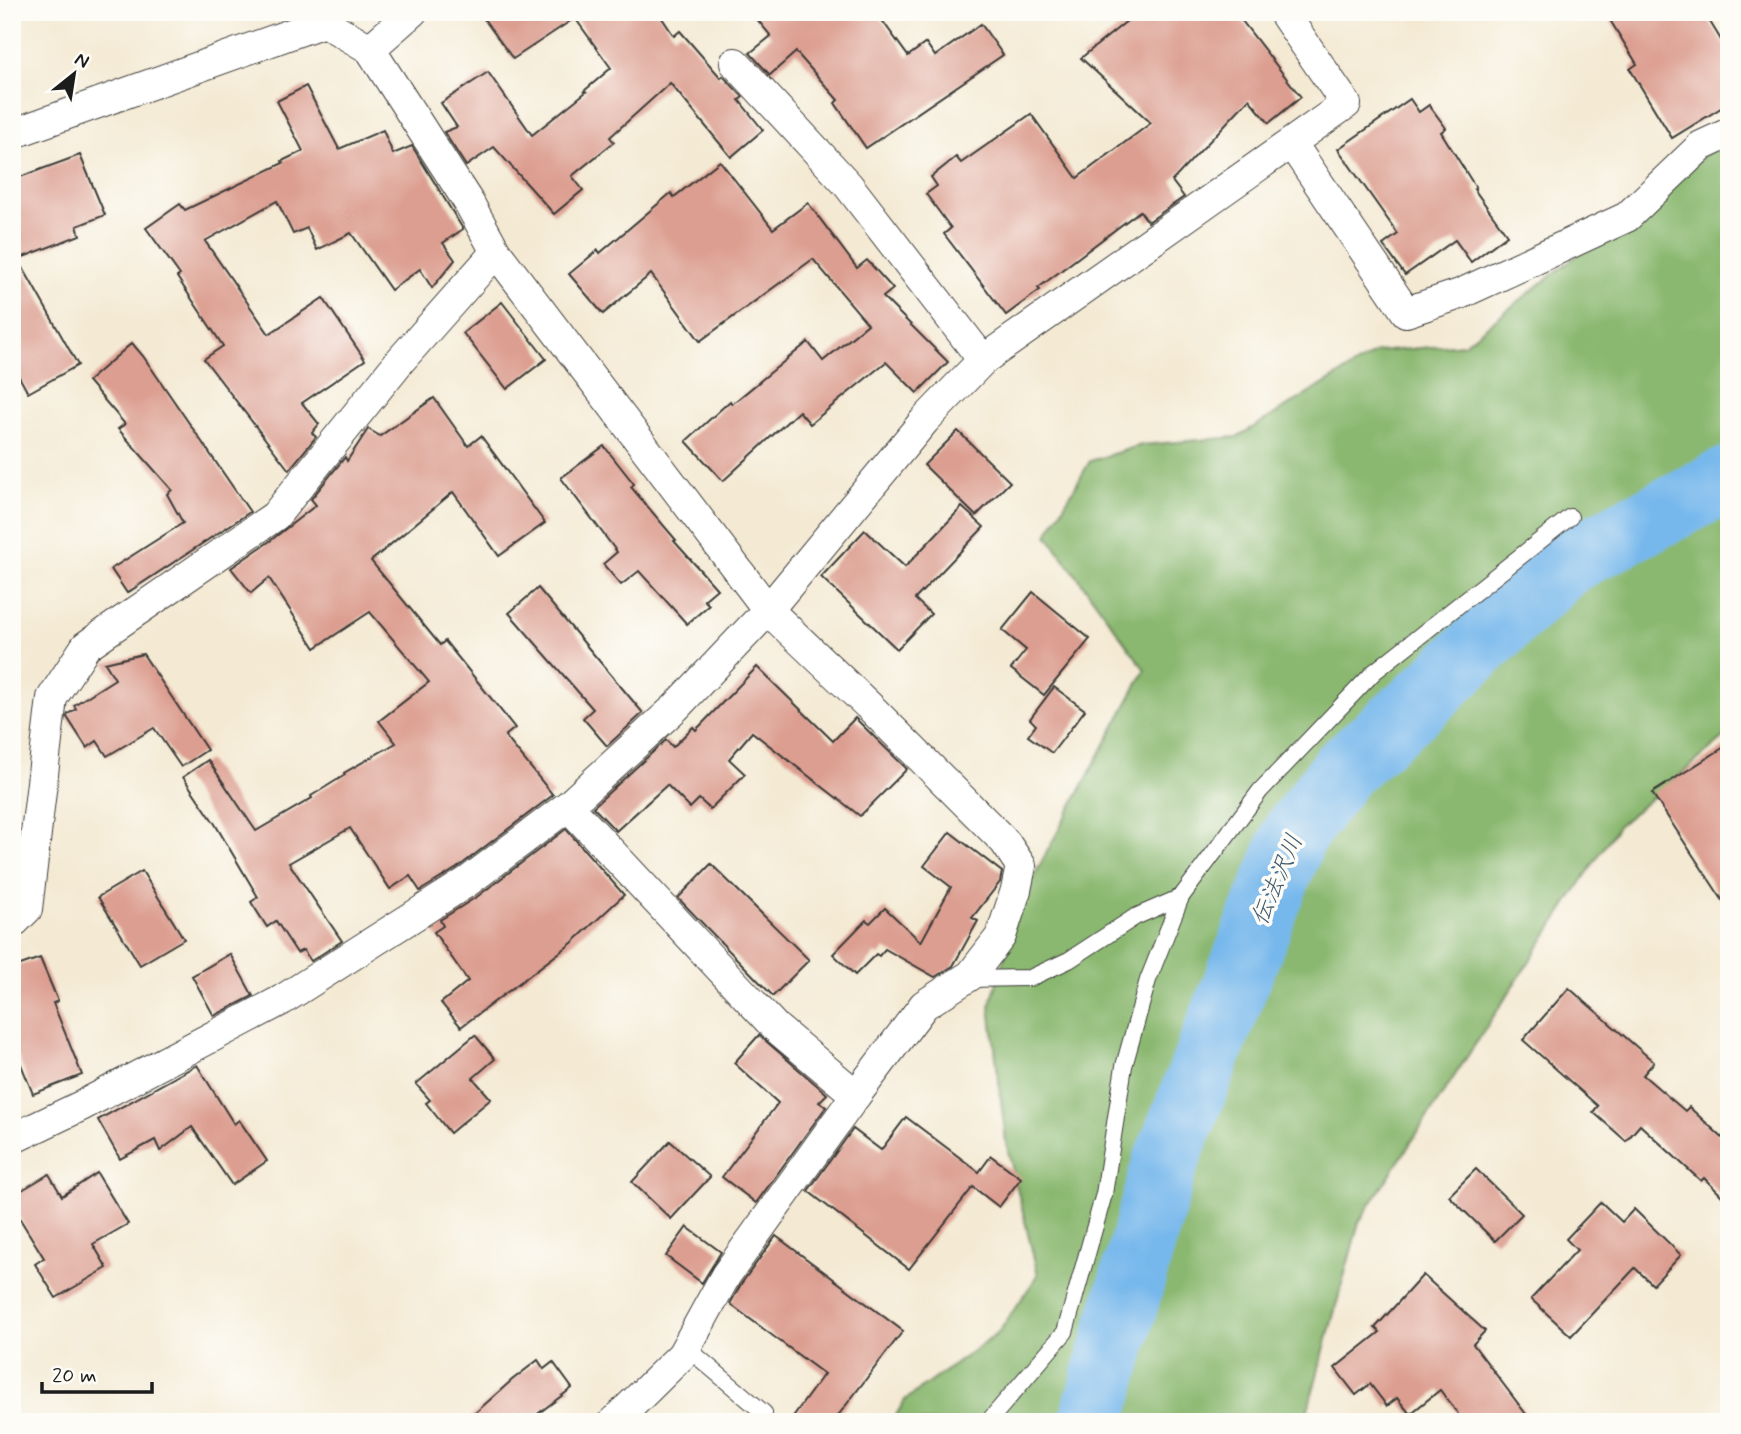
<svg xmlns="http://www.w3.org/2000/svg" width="1741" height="1434" font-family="Mynerve,'Klee One',sans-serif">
<rect width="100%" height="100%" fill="#fdfcf7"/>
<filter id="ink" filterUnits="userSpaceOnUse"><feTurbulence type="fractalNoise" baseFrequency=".0143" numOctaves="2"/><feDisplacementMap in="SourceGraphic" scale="14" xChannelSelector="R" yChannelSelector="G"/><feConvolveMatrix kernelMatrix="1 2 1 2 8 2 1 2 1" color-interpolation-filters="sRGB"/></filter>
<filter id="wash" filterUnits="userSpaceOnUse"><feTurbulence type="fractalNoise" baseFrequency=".00686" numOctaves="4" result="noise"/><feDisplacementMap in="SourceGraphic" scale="28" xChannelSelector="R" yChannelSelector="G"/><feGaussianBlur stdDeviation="1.57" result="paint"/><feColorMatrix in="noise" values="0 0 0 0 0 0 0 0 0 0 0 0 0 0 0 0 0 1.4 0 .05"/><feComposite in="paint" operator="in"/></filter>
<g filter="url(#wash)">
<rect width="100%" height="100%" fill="#f4ead4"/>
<!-- forest -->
<path fill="#8ab86f" stroke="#536a46" stroke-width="2" d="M 1729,139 L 1729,734 L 1618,826 L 1359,1222 L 1305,1420 L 892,1422 L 905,1400 L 998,1333 L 1038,1275 L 1006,1142 L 990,1006 L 1021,900 L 1145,670 L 1047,535 L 1090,461 L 1141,445 L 1237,437 L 1377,352 L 1464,344 L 1719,144 Z"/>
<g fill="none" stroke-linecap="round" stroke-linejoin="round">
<!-- river -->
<path stroke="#77b8ec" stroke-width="66" d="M 1092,1422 L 1164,1167 L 1295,833 L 1343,769 L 1421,701 L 1567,562 L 1729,479"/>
</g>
<g id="blocks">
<!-- building -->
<g fill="#dc9e90">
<path d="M 479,12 L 658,12 L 674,36 L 680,31 L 721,78 L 723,76 L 743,97 L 739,100 L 763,130 L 731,157 L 670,83 L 610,137 L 614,142 L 572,176 L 583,190 L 554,214 L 494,147 L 466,166 L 444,132 L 457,127 L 441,103 L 488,72 L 532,135 L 586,92 L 584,91 L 611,68 L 575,18 L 513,59 Z"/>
<path d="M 751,12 L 876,12 L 908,56 L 926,43 L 935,56 L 981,24 L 1003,55 L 866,148 L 835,103 L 838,100 L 796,52 L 770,75 L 750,53 L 771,36 Z"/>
<path d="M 1138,12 L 1235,12 L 1301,97 L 1269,123 L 1249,99 L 1172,181 L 1184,197 L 1148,222 L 1140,211 L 1038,288 L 1040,290 L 1006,315 L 944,234 L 951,228 L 926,194 L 937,186 L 931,177 L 956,157 L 961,163 L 1031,114 L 1077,178 L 1151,123 L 1081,58 Z"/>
<path d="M 1605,12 L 1704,12 L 1729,53 L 1729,103 L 1672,138 L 1630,69 L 1637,64 Z"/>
<path d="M 306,86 L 339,149 L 383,130 L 393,154 L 412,146 L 463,229 L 443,243 L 455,260 L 432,288 L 420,269 L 391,290 L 351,233 L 317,250 L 307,228 L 293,234 L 277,201 L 205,241 L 269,334 L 323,298 L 365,360 L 302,403 L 319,424 L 312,433 L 316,437 L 289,470 L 204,359 L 223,346 L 177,277 L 180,275 L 146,228 L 180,204 L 185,210 L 283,163 L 282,161 L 303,151 L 277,101 Z"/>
<path d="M 1410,99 L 1419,112 L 1429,105 L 1446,128 L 1441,132 L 1476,188 L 1474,189 L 1507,235 L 1471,262 L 1455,240 L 1405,275 L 1383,245 L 1398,234 L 1338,149 Z"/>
<path d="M 80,155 L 105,215 L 77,226 L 80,235 L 18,259 L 78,365 L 28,393 L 12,364 L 12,180 Z"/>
<path d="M 720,161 L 773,229 L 808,203 L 857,268 L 867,260 L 893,289 L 883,297 L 948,362 L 917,393 L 886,362 L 810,424 L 799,411 L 723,481 L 686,441 L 730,401 L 732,404 L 808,342 L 823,361 L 868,324 L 813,259 L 700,341 L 651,274 L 603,314 L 569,274 L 598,250 L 600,253 L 671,193 L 674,197 Z"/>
<path d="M 502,302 L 546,359 L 507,389 L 463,333 Z"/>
<path d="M 132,343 L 143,356 L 250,512 L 127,593 L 111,569 L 183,523 L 167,494 L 172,490 L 118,429 L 125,424 L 88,381 Z"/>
<path d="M 434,398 L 468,446 L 481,436 L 545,523 L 499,556 L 453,492 L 371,561 L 440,645 L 445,641 L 515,728 L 505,736 L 553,795 L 457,868 L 420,891 L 410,876 L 390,889 L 350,828 L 289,863 L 342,941 L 311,961 L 303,950 L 297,953 L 276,921 L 267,927 L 251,902 L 258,897 L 215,824 L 183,777 L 208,760 L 256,831 L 312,798 L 311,796 L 345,775 L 344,773 L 396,743 L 379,721 L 429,682 L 370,612 L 315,648 L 269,578 L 251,593 L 231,568 L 270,541 L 316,505 L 311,499 L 345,457 L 347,461 L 368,429 L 380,436 Z"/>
<path d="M 958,431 L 1010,482 L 976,516 L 924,465 Z"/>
<path d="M 604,446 L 634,484 L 631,487 L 676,540 L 674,541 L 717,589 L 704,600 L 709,605 L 687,624 L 639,571 L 621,585 L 603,564 L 617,552 L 561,478 Z"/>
<path d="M 962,507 L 984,527 L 915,599 L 931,614 L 897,649 L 821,577 L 865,530 L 905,567 Z"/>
<path d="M 538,588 L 643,713 L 607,746 L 583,718 L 593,709 L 509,613 Z"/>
<path d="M 1033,592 L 1090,639 L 1044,695 L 1011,669 L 1026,650 L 1002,630 Z"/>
<path d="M 143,654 L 207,750 L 181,767 L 154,728 L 107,756 L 97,741 L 87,748 L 67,717 L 68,714 L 76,709 L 74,705 L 115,679 L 105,663 Z"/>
<path d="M 757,667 L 833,741 L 855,718 L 907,769 L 860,816 L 752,732 L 729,759 L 745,774 L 710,809 L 699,799 L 690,808 L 667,785 L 616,831 L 593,807 L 666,740 L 673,747 L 693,727 L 696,730 Z"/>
<path d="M 1054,687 L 1085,710 L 1052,753 L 1028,736 L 1036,725 L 1030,719 Z"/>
<path d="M 1729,744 L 1729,910 L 1652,793 Z"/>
<path d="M 566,829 L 624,895 L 572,943 L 461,1027 L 441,1003 L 468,981 L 434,932 L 443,926 L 440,920 L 478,896 Z"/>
<path d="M 950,832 L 1002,872 L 1000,882 L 972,918 L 978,921 L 953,966 L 935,977 L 885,949 L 879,956 L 876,954 L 855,975 L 833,954 L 866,920 L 870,923 L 885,908 L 921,942 L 951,887 L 924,866 Z"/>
<path d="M 711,864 L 809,960 L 773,996 L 678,898 Z"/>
<path d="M 142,871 L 184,939 L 140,965 L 98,897 Z"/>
<path d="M 230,954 L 253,996 L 214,1016 L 192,976 Z"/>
<path d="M 40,958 L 58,1001 L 53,1003 L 82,1075 L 33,1094 L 12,1042 L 12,968 Z"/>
<path d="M 1569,988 L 1654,1062 L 1643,1075 L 1685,1111 L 1689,1107 L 1729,1144 L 1729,1203 L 1704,1178 L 1701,1181 L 1640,1125 L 1626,1141 L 1593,1112 L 1598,1106 L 1523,1040 Z"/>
<path d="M 475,1035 L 495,1059 L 473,1078 L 491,1099 L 450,1133 L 426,1103 L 430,1100 L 416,1084 Z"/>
<path d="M 759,1035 L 827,1094 L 819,1102 L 826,1107 L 756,1203 L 722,1177 L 778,1103 L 734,1063 Z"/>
<path d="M 197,1065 L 234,1124 L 239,1120 L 267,1161 L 232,1185 L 192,1127 L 160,1151 L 155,1140 L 120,1159 L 98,1120 Z"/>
<path d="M 906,1117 L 979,1172 L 991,1156 L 1021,1178 L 999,1207 L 973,1187 L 909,1269 L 808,1191 L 853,1129 L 881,1150 Z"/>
<path d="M 670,1141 L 710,1177 L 671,1219 L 632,1182 Z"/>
<path d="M 1476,1169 L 1522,1214 L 1495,1241 L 1449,1196 Z"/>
<path d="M 97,1173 L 128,1224 L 93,1244 L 107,1268 L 56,1298 L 35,1264 L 44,1258 L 12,1206 L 12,1196 L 49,1174 L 62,1196 Z"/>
<path d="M 1601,1202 L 1622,1222 L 1634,1209 L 1681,1255 L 1653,1285 L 1635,1268 L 1571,1336 L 1531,1299 L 1577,1250 L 1566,1239 Z"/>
<path d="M 687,1227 L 721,1252 L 702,1283 L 666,1256 Z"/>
<path d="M 776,1236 L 903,1331 L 833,1422 L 789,1422 L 824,1374 L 730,1304 L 741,1284 Z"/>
<path d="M 1423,1275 L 1485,1331 L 1473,1344 L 1532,1422 L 1464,1422 L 1440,1390 L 1410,1414 L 1397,1398 L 1387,1406 L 1370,1384 L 1356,1395 L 1335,1368 L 1380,1332 L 1375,1328 Z"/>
<path d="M 538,1360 L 544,1369 L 553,1362 L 572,1388 L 527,1422 L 465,1422 L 512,1380 Z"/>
</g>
</g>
</g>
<g filter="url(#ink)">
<use href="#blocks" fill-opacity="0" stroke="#3c3b38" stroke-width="2"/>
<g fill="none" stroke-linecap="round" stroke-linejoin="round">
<!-- lane casing -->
<g stroke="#3c3b38" stroke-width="18">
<g id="lane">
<path d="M 967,979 L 1030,978 L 1069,960 L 1135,917 L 1181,897"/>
<path d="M 686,1347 L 764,1413 L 761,1422"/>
<path d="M 988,1422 L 1065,1332 L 1104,1194 L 1124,1066 L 1148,980 L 1181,897 L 1260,791 L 1374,672 L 1570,517"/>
</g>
</g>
<!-- street casing -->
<g stroke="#3c3b38" stroke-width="32">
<g id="street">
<path d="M 370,49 L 412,12"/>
<path d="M 735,63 L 848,185 L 983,360"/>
<path d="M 12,134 L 324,22 L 370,49 L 469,203 L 496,252 L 768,610 L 868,705 L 1005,842 L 1021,866 L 1016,890 L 1001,936 L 971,975 L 924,1005 L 856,1095"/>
<path d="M 1292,144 L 1406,312 L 1460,294 L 1627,217 L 1701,146 L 1729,133"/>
<path d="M 568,806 L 775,1027 L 856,1095 L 726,1275 L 682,1355 L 614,1422"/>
<path d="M 12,924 L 27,909 L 52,698 L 86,646 L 275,516 L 399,362 L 496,252"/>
<path d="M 12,1139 L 81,1106 L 282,1000 L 467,882 L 568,806 L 676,707 L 768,610 L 925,420 L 983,360 L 1346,104 L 1283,12"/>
</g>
</g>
<!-- lane -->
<use href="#lane" stroke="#fff" stroke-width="16"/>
<!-- street -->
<use href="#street" stroke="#fff" stroke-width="30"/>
</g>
</g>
<g text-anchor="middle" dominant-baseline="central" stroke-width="7" stroke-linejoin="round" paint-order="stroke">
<!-- water labels -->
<g font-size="24" font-style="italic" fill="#405a6f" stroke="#fdfcf7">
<text transform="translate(1278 880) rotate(-67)">伝法沢川</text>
</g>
</g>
<!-- margin -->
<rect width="1741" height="1434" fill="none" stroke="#fdfcf7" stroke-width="42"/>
<!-- north arrow -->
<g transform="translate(74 74) rotate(30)" stroke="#fdfcf7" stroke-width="5" paint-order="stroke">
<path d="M0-5L12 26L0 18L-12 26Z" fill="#1c1c1c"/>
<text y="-10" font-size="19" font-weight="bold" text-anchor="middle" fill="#1c1c1c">N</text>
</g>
<!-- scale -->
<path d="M42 1382v10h110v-10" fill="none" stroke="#1c1c1c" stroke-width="3.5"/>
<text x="52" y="1382" font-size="21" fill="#1c1c1c" stroke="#fdfcf7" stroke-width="5" paint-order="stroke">20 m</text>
</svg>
